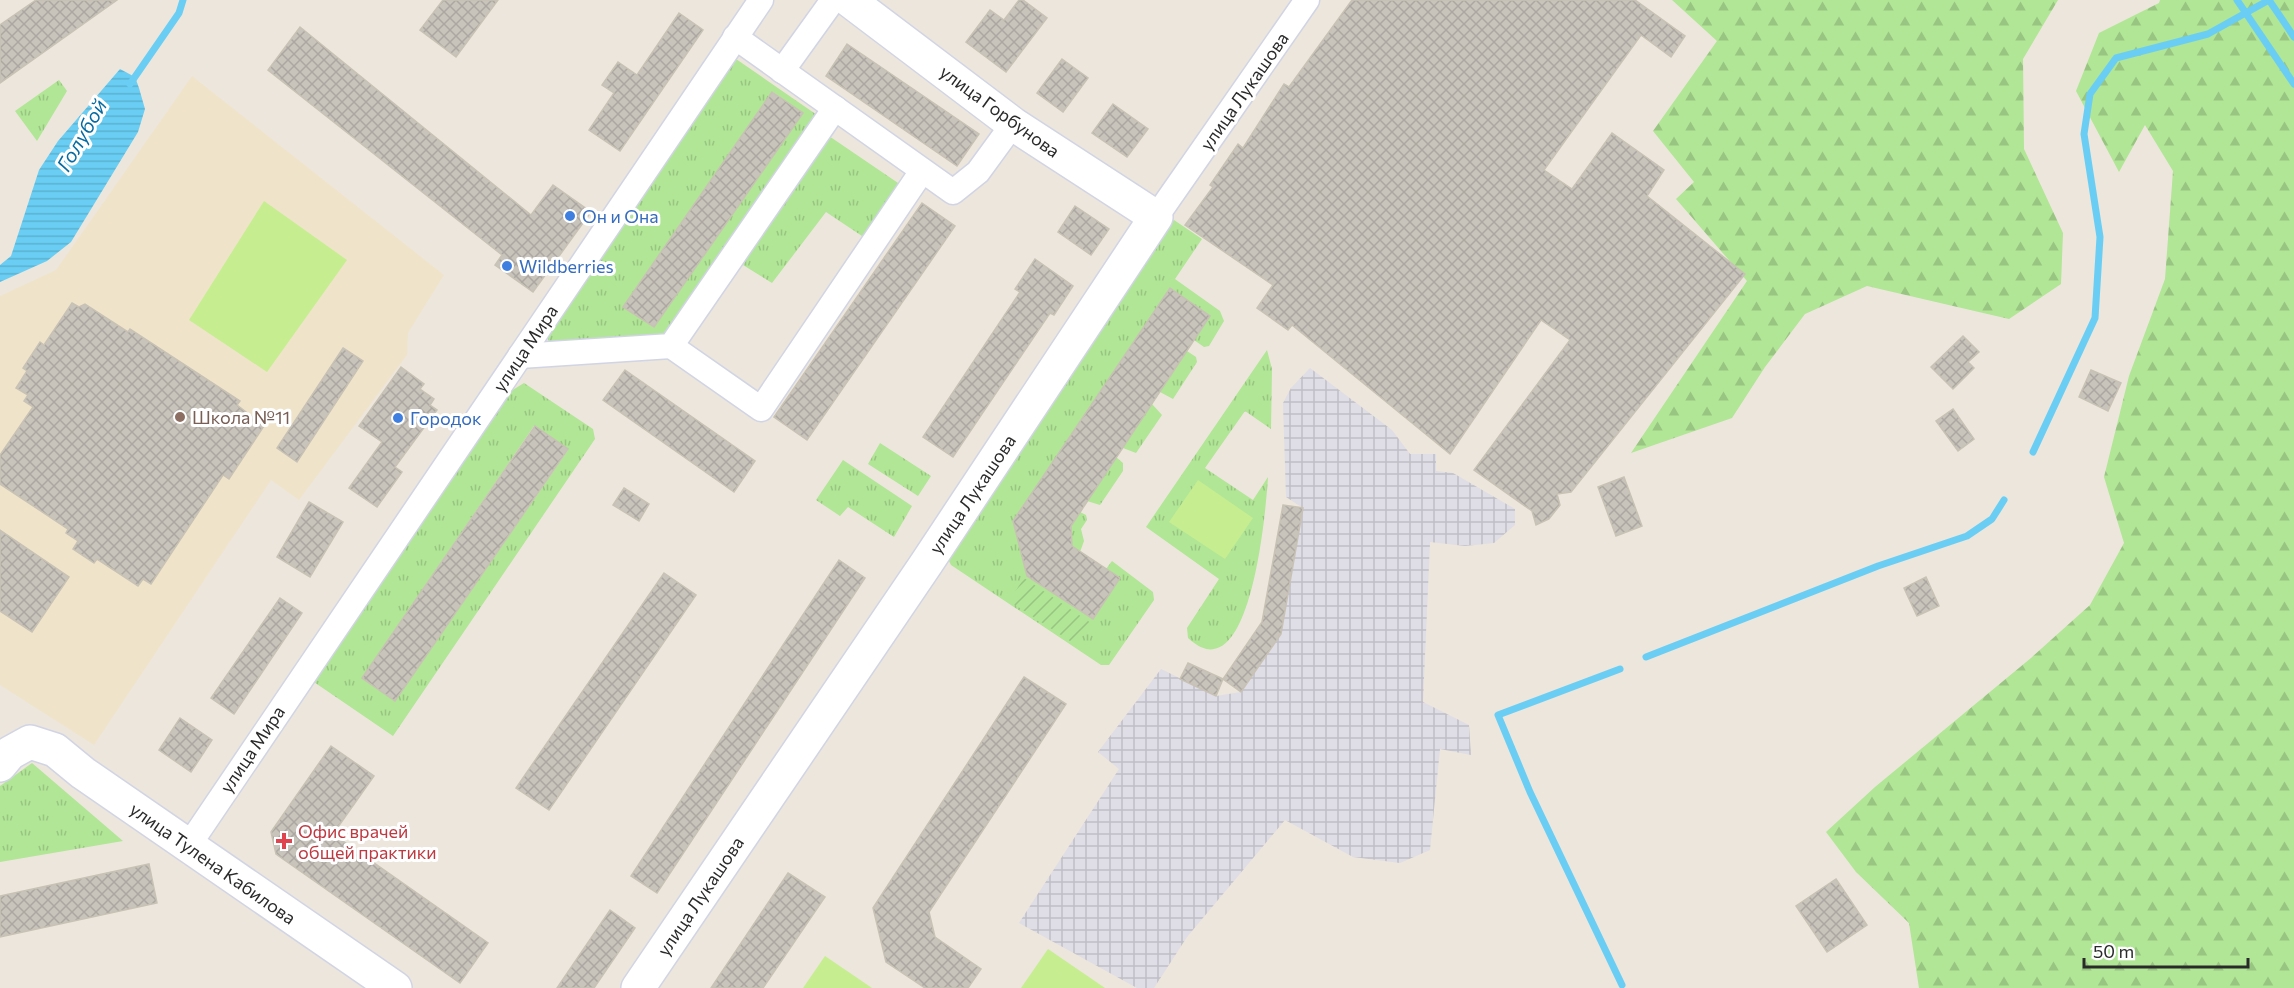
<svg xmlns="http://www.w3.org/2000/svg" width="2294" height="988" font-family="Commissioner,sans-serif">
<defs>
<pattern id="industrial-grid" width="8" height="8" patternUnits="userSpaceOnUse" patternTransform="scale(1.5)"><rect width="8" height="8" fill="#dfdde5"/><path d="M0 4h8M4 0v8" fill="none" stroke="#c0bec5"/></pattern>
<pattern id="grass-tufts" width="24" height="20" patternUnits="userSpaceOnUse" patternTransform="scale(1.5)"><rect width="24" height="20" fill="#b0e695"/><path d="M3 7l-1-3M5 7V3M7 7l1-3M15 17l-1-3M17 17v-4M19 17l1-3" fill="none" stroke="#98c581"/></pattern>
<pattern id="forest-firs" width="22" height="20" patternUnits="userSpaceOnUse" patternTransform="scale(1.5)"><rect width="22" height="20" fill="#b0e695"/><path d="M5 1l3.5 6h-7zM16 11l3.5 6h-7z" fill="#98c581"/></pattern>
<pattern id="garden-furrows" width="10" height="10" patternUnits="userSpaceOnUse" patternTransform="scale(1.5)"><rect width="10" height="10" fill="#b0e695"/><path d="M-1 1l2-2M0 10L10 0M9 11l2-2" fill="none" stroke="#98c581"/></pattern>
<pattern id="water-rules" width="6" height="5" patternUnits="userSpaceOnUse" patternTransform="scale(1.5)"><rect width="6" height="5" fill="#6acef4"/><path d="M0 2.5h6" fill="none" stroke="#5cb1d1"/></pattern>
<pattern id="building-cross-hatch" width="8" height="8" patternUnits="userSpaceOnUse" patternTransform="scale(1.5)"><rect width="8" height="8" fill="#c8c3bb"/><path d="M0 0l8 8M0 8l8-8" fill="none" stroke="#aca8a1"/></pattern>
</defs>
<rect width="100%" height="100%" fill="#ede6dc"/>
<!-- industrial -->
<path fill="url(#industrial-grid)" d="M 1310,368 L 1392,430 L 1410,454 L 1436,454 L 1436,471 L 1453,473 L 1515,509 L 1515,525 L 1494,543 L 1465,546 L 1430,542 L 1423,702 L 1469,725 L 1471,755 L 1440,749 L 1430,850 L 1400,863 L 1353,857 L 1285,820 L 1187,937 L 1154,988 L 1137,988 L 1019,923 L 1119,769 L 1098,752 L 1161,669 L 1216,696 L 1241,692 L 1281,634 L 1303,508 L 1286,497 L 1283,403 L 1291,388 Z"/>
<!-- education -->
<path fill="#efe4ca" d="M 192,76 L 444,275 L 408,333 L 407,355 L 299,500 L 271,480 L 94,745 L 0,685 L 0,296 L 56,270 Z"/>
<!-- grass -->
<g fill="url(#grass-tufts)" fill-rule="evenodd">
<path d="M 736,59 L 817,115 L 665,337 L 550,345 L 546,334 ZM 773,92 L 802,113 L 653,327 L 624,306 Z"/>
<path d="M 59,80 L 67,91 L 37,141 L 15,111 Z"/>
<path d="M 826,134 L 901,185 L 868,240 L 826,212 L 772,283 L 743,265 Z"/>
<path d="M 1174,220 L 1202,239 L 1175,279 L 1220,311 L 1224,321 L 1209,346 L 1204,347 L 1194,340 L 1187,351 L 1196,357 L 1197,362 L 1173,399 L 1160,392 L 1152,404 L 1162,415 L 1136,453 L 1123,448 L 1116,457 L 1123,463 L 1123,471 L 1100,505 L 1087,501 L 1080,512 L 1086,515 L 1087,520 L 1081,529 L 1084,541 L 1080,552 L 1106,569 L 1112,561 L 1153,592 L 1154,600 L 1109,665 L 1101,665 L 951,565 L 947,557 L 1163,227 Z"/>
<path d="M 1267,350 L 1272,369 L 1271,429 L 1245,411 L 1205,468 L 1253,500 L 1268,477 C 1266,509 1251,697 1188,638 L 1187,628 L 1219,579 L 1146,527 Z"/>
<path d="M 524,383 L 593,429 L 595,439 L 393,736 L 311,680 L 511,391 ZM 534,426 L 568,450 L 395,701 L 362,678 Z"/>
<path d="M 880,443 L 931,476 L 918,496 L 868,464 Z"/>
<path d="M 843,460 L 912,506 L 894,537 L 848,507 L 840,516 L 816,500 Z"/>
<path d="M 32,763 L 123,841 L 0,862 L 0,786 Z"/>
</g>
<!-- forest -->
<g fill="url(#forest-firs)">
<path d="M 1672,0 L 2058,0 L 2023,59 L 2024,149 L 2063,233 L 2061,284 L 2009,319 L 1867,286 L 1805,314 L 1765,367 L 1732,418 L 1631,453 L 1747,281 L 1676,199 L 1694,182 L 1653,131 L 1717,41 Z"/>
<path d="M 2160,0 L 2294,0 L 2294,988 L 1919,988 L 1909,923 L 1856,872 L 1826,832 L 1875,787 L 2031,658 L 2090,605 L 2124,543 L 2104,477 L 2129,376 L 2165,279 L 2173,171 L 2145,125 L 2119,172 L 2076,91 L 2099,33 L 2159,3 Z"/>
</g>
<!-- garden -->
<path fill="url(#garden-furrows)" d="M 1024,578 L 1091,623 L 1076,645 L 1009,601 Z"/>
<!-- pitch -->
<g fill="#c6ee91">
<path d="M 264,201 L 347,260 L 267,372 L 189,320 Z"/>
<path d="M 1198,480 L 1253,518 L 1225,559 L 1169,522 Z"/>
<path d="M 1048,949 L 1105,988 L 1021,988 Z"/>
<path d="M 825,956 L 872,988 L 803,988 Z"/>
</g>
<!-- water -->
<path fill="url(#water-rules)" d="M 120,69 L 135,77 L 139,88 L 145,109 L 138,132 L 71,242 L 47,261 L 0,282 L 0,265 L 11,256 L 39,170 L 58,141 Z"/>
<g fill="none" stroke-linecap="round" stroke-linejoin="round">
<!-- stream -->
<g stroke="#6acef4" stroke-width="7">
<path d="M 2237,0 L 2294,84"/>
<path d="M 130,84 L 179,13 L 183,0"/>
<path d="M 2033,452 L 2095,318 L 2100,237 L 2084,134 L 2090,94 L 2116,58 L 2208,34 L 2269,0 L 2294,37"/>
<path d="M 1646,657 L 1878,566 L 1967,536 L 1992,519 L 2004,500"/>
<path d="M 1620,669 L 1498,715 L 1530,792 L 1622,985"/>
</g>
</g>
<!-- building -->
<g fill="url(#building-cross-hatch)" stroke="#c8c2b5" stroke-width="1.5">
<path d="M 36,0 L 117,0 L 0,83 L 0,25 Z"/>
<path d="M 443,0 L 498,0 L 456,57 L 420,30 Z"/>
<path d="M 1019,0 L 1023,0 L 1047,18 L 1006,72 L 966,42 L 990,10 L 1004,20 Z"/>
<path d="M 1352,0 L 1635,0 L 1685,36 L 1671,57 L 1641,35 L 1544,170 L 1572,189 L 1612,133 L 1664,170 L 1647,196 L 1745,274 L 1571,492 L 1557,494 L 1560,505 L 1549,519 L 1536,525 L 1532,511 L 1474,470 L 1570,340 L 1541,320 L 1450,454 L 1292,325 L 1288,330 L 1257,308 L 1273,285 L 1185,225 L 1213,187 L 1210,185 L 1238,144 L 1243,148 L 1284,84 L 1289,87 Z"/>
<path d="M 679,13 L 703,30 L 620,151 L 589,130 L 614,93 L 602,85 L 618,62 L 637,75 Z"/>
<path d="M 300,27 L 531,215 L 553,185 L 591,212 L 533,292 L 495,265 L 502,255 L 268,70 Z"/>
<path d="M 847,44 L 979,134 L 957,166 L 826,76 Z"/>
<path d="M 1062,59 L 1088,78 L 1063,112 L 1037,93 Z"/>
<path d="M 772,92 L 803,113 L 654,327 L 623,307 Z"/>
<path d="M 1113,104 L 1148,129 L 1127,157 L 1092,133 Z"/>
<path d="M 922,203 L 955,226 L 807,440 L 774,417 Z"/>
<path d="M 1075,206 L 1109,229 L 1091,255 L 1058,232 Z"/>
<path d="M 1035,259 L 1073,286 L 1054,315 L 1050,313 L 953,457 L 923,437 L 1020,292 L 1015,289 Z"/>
<path d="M 1170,288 L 1210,316 L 1071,526 L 1072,546 L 1120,578 L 1093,619 L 1027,576 L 1013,521 Z"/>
<path d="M 72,303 L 79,307 L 85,304 L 128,332 L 130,329 L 240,401 L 237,405 L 264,426 L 229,479 L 223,475 L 151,584 L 143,579 L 138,586 L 97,559 L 94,563 L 73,549 L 78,541 L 66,533 L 68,529 L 0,484 L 0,455 L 33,407 L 24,401 L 28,395 L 16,388 L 27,371 L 23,368 L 40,342 L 44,345 Z"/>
<path d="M 1963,336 L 1979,352 L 1968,362 L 1974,368 L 1953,389 L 1931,367 Z"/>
<path d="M 343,348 L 363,361 L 297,462 L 277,448 Z"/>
<path d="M 401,367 L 424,384 L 420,389 L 434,399 L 430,405 L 437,410 L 395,467 L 402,472 L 377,507 L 349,488 L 382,442 L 359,426 Z"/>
<path d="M 625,370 L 755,461 L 734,492 L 603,400 Z"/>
<path d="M 2091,370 L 2121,383 L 2108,411 L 2079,397 Z"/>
<path d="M 1953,409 L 1974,439 L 1958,451 L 1936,421 Z"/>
<path d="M 535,426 L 568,449 L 395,701 L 362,678 Z"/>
<path d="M 1624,477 L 1642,526 L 1616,536 L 1598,487 Z"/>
<path d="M 624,488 L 649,504 L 639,521 L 613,505 Z"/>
<path d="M 309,502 L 343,522 L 310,577 L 277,557 Z"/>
<path d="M 1283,505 L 1303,508 L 1281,634 L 1241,692 L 1223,679 L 1262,622 Z"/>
<path d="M 0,530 L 69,577 L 32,632 L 0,611 Z"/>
<path d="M 839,560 L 865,578 L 657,893 L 631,876 Z"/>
<path d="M 664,573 L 696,595 L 549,810 L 516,788 Z"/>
<path d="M 1926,577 L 1939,606 L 1917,616 L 1904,588 Z"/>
<path d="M 280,598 L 302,613 L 234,714 L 211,698 Z"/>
<path d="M 1188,663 L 1223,679 L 1216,696 L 1180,679 Z"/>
<path d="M 1024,677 L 1066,704 L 929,912 L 935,937 L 981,969 L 968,988 L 925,988 L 886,962 L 873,908 Z"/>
<path d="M 180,718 L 212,740 L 191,772 L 159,750 Z"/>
<path d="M 331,746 L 374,776 L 333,834 L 488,943 L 460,983 L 276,854 L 271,832 Z"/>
<path d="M 149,864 L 157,903 L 0,937 L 0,896 Z"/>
<path d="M 788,873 L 825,897 L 763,988 L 711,988 Z"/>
<path d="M 1836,879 L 1867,925 L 1827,952 L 1796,906 Z"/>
<path d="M 610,910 L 635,928 L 594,988 L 557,988 Z"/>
</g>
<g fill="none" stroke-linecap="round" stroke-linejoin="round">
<!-- street casing -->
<g stroke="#d1d4e4" stroke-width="27">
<g id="street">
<path d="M 735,37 L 953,192 L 978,172 L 1013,124"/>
<path d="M 782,71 L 833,0"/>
<path d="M 1156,217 L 1307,0"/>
<path d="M 671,346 L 761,409 L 922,171"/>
<path d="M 520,356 L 671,346 L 835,108"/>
<path d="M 189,845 L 761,0"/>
</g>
</g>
<!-- secondary casing -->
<g stroke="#d1d4e4" stroke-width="36">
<g id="secondary">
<path d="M 0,765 L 10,753 L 30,742 L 55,750 L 83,773 L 395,988"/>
<path d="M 638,988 L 926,564 L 1156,217 L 1013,124 L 849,0"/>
</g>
</g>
<!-- street -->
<use href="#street" stroke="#fff" stroke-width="24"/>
<!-- secondary -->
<use href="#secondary" stroke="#fff" stroke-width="33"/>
</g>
<!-- markers -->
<g fill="#3f7fe0" stroke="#fff" stroke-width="2">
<circle cx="570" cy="216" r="6"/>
<circle cx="507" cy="266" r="6"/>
<circle cx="398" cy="418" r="6"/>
</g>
<circle fill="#8d6e63" stroke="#fff" stroke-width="2" cx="180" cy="417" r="6"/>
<path fill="#e0444e" stroke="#fff" stroke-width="2" d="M281 832h6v6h6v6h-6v6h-6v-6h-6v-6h6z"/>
<g text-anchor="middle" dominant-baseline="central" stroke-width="6" stroke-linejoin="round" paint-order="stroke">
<!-- street labels -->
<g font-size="18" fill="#2a2a2a" stroke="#fff">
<text transform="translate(1244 91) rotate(-55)">улица Лукашова</text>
<text transform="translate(1000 111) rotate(36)">улица Горбунова</text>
<text transform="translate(525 348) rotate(-56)">улица Мира</text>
<text transform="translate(972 494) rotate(-56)">улица Лукашова</text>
<text transform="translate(252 749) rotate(-56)">улица Мира</text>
<text transform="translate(213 863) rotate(35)">улица Тулена Кабилова</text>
<text transform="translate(700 896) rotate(-56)">улица Лукашова</text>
</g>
<!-- shop labels -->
<g font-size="18" fill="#366cbe" stroke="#fff" text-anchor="start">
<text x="582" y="216">Он и Она</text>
<text x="519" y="266">Wildberries</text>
<text x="410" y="418">Городок</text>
</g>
<!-- education labels -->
<g font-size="18" fill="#785e54" stroke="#fff" text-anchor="start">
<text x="192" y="417">Школа №11</text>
</g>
<!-- health labels -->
<g font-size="18" fill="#be3a42" stroke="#fff" text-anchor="start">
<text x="298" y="831">Офис врачей<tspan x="298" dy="21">общей практики</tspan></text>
</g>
<!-- water labels -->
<g font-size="20" font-style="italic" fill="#076ba1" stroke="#fff">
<text transform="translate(81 135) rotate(-60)">Голубой</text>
</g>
</g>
<!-- scale -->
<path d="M2084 958v9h164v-9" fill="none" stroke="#2a2a2a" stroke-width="3"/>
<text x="2093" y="958" font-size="18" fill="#2a2a2a" stroke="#ffffff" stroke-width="4.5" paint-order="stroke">50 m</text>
</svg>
